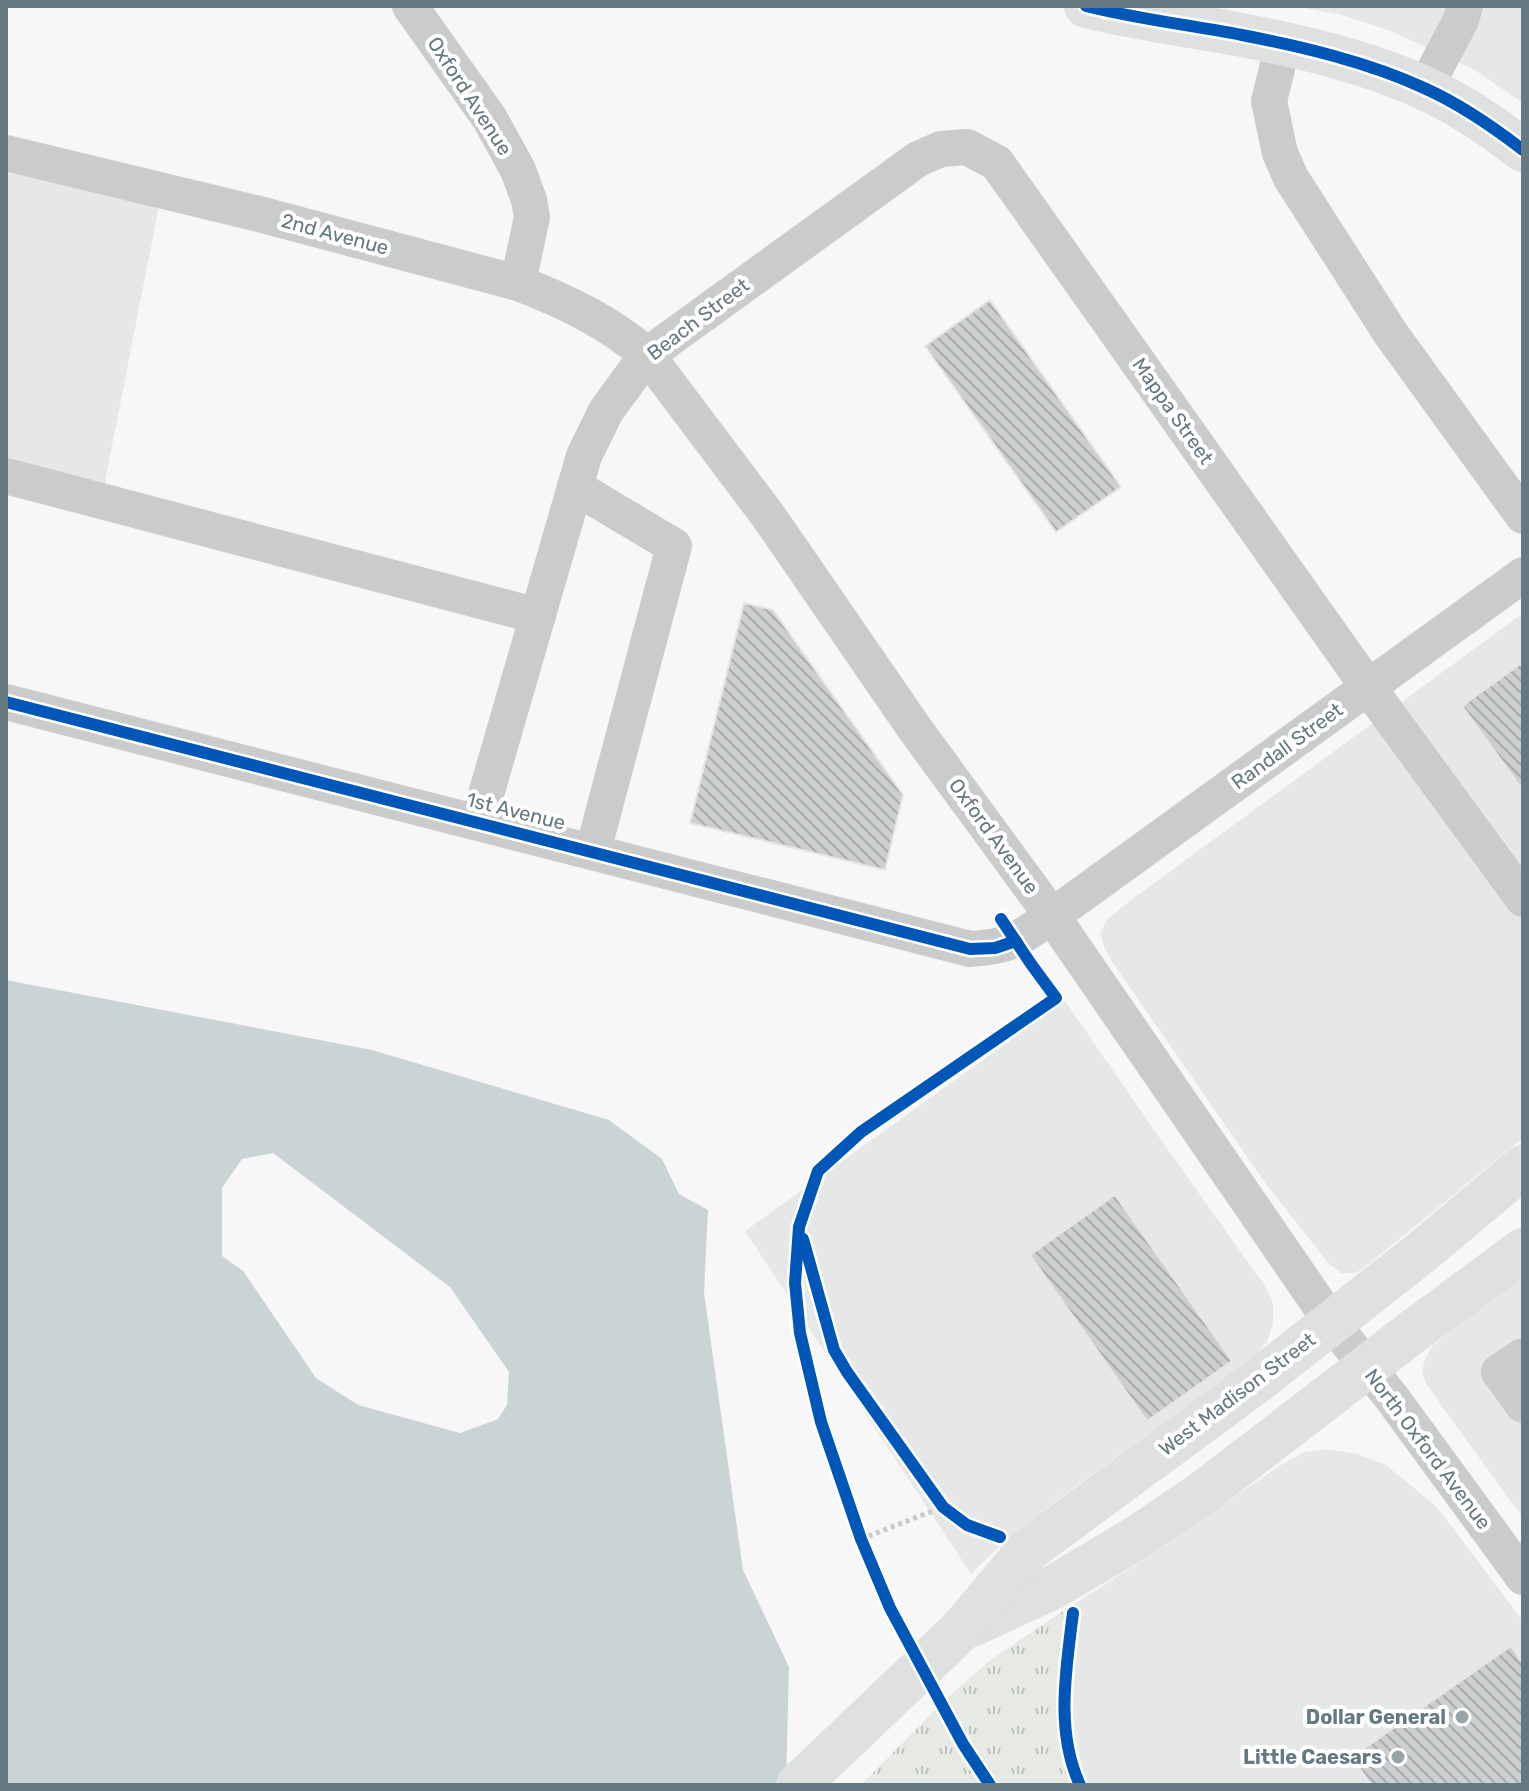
<svg xmlns="http://www.w3.org/2000/svg" width="1529" height="1791" font-family="Rubik,sans-serif">
<defs>
<pattern id="grass-tufts" width="24" height="20" patternUnits="userSpaceOnUse" patternTransform="scale(2)"><rect width="24" height="20" fill="#e6e9e4"/><path d="M3 7l-1-3M5 7V3M7 7l1-3M15 17l-1-3M17 17v-4M19 17l1-3" fill="none" stroke="#bec2be"/></pattern>
<pattern id="building-back-hatch" width="6" height="6" patternUnits="userSpaceOnUse" patternTransform="scale(2)"><rect width="6" height="6" fill="#cccecf"/><path d="M-1 5l2 2M0 0l6 6M5-1l2 2" fill="none" stroke="#a9acad"/></pattern>
</defs>
<rect width="100%" height="100%" fill="#f7f7f7"/>
<!-- built -->
<g fill="#e6e8e7">
<path d="M 1293,6 L 1523,6 L 1523,103 L 1473,69 L 1391,31 L 1342,15 Z"/>
<path d="M 6,153 L 162,191 L 102,497 L 6,474 Z"/>
<path d="M 1523,613 L 1523,1138 L 1363,1269 L 1355,1273 L 1341,1273 L 1329,1264 L 1266,1184 L 1113,963 L 1105,948 L 1100,933 L 1107,920 L 1123,906 Z"/>
<path d="M 1065,1001 L 1154,1130 L 1265,1286 L 1273,1304 L 1273,1324 L 1267,1342 L 1256,1355 L 1052,1504 L 1003,1543 L 971,1574 L 745,1231 Z"/>
<path d="M 1523,1275 L 1523,1518 L 1444,1409 L 1426,1383 L 1422,1372 L 1425,1359 L 1432,1346 Z"/>
<path d="M 1327,1449 L 1358,1454 L 1386,1465 L 1437,1507 L 1523,1621 L 1523,1785 L 1089,1785 L 1081,1770 L 1066,1609 L 1163,1547 L 1279,1466 L 1305,1452 Z"/>
</g>
<!-- grass -->
<path fill="url(#grass-tufts)" d="M 1066,1609 L 1081,1770 L 1089,1785 L 861,1785 L 945,1700 L 989,1661 Z"/>
<!-- water -->
<path fill="#cad4d5" fill-rule="evenodd" d="M 6,980 L 372,1050 L 609,1120 L 662,1159 L 679,1194 L 708,1210 L 704,1293 L 743,1570 L 789,1667 L 786,1785 L 6,1785 ZM 273,1153 L 450,1287 L 509,1372 L 507,1405 L 498,1419 L 460,1433 L 358,1405 L 316,1378 L 243,1271 L 222,1256 L 222,1188 L 242,1159 Z"/>
<!-- building -->
<g fill="url(#building-back-hatch)" stroke="#e6e6e6" stroke-width="2">
<path d="M 990,300 L 1121,487 L 1056,532 L 925,346 Z"/>
<path d="M 744,603 L 773,610 L 903,795 L 885,870 L 690,823 Z"/>
<path d="M 1523,662 L 1523,790 L 1462,706 Z"/>
<path d="M 1115,1195 L 1232,1361 L 1147,1421 L 1030,1255 Z"/>
<path d="M 1511,1646 L 1523,1664 L 1523,1785 L 1371,1785 L 1352,1757 Z"/>
</g>
<g fill="none" stroke-linecap="round" stroke-linejoin="round">
<!-- path -->
<path stroke="#c8c9ca" stroke-width="5" stroke-dasharray="4 4" stroke-linecap="butt" d="M 861,1539 L 943,1507"/>
<!-- minor -->
<g stroke="#cacccc" stroke-width="36">
<path d="M 410,6 L 490,119 L 518,170 L 529,200 L 532,217 L 518,283"/>
<path d="M 1283,44 L 1269,101 L 1280,153 L 1291,178 L 1391,334 L 1523,516"/>
<path d="M 1425,88 L 1461,20 L 1465,6"/>
<path d="M 6,153 L 259,214 L 518,283 C 565,301 609,322 647,355 L 769,517 L 915,729 L 1052,916 L 1332,1323 L 1392,1398 L 1523,1577"/>
<path d="M 6,476 L 538,616"/>
<path d="M 575,487 L 674,546 L 593,851"/>
<path d="M 6,702 L 970,949 C 1011,947 1020,938 1052,916 L 1523,575"/>
<path d="M 478,822 L 584,456 L 606,411 L 647,355 L 918,159 L 941,149 L 967,147 L 997,163 L 1368,687 L 1523,899"/>
<path d="M 1523,1356 L 1499,1372 L 1523,1405"/>
</g>
<!-- major -->
<g stroke="#dfe0e0" stroke-width="44">
<path d="M 1086,6 C 1137,19 1190,25 1242,35 C 1303,47 1368,62 1424,88 C 1460,104 1492,126 1523,150"/>
<path d="M 974,1624 L 1052,1588 L 1136,1538 L 1204,1492 L 1411,1333 L 1523,1250"/>
<path d="M 798,1785 L 961,1630 L 1028,1550 L 1256,1382 L 1423,1251 L 1523,1167"/>
</g>
<!-- cycleway casing -->
<g stroke="#fff" stroke-width="17">
<g id="cycleway">
<path d="M 1086,6 C 1137,19 1190,25 1242,35 C 1303,47 1368,62 1424,88 C 1460,104 1492,126 1523,150"/>
<path d="M 6,702 L 970,949 L 995,948 L 1016,941"/>
<path d="M 803,1239 L 834,1350 L 847,1372 L 943,1507 L 967,1525 L 1000,1537"/>
<path d="M 1073,1613 C 1066,1670 1055,1731 1080,1785"/>
<path d="M 990,1785 L 963,1744 L 890,1608 L 861,1539 L 821,1422 L 800,1333 L 795,1283 L 799,1227 L 818,1171 L 861,1132 L 1056,998 L 1031,964 L 1001,919"/>
</g>
</g>
<!-- cycleway -->
<use href="#cycleway" stroke="#0057b8" stroke-width="12"/>
</g>
<!-- markers -->
<g fill="#97a5aa" stroke="#fff" stroke-width="3">
<circle cx="1462" cy="1717" r="8"/>
<circle cx="1398" cy="1757" r="8"/>
</g>
<g text-anchor="middle" dominant-baseline="central" stroke-width="8" stroke-linejoin="round" paint-order="stroke">
<!-- street labels -->
<g font-size="20" fill="#647980" stroke="#fff">
<text transform="translate(470 96) rotate(57)">Oxford Avenue</text>
<text transform="translate(335 234) rotate(15)">2nd Avenue</text>
<text transform="translate(698 319) rotate(-37)">Beach Street</text>
<text transform="translate(1173 411) rotate(55)">Mappa Street</text>
<text transform="translate(1287 746) rotate(-36)">Randall Street</text>
<text transform="translate(516 811) rotate(14)">1st Avenue</text>
<text transform="translate(994 836) rotate(54)">Oxford Avenue</text>
<text transform="translate(1237 1394) rotate(-37)">West Madison Street</text>
<text transform="translate(1428 1449) rotate(53)">North Oxford Avenue</text>
</g>
<!-- poi labels -->
<g font-size="20" font-weight="bold" fill="#647980" stroke="#fff" text-anchor="end">
<text x="1446" y="1717">Dollar General</text>
<text x="1382" y="1757">Little Caesars</text>
</g>
</g>
<!-- border -->
<rect width="1529" height="1791" fill="none" stroke="#647980" stroke-width="16"/>
</svg>
